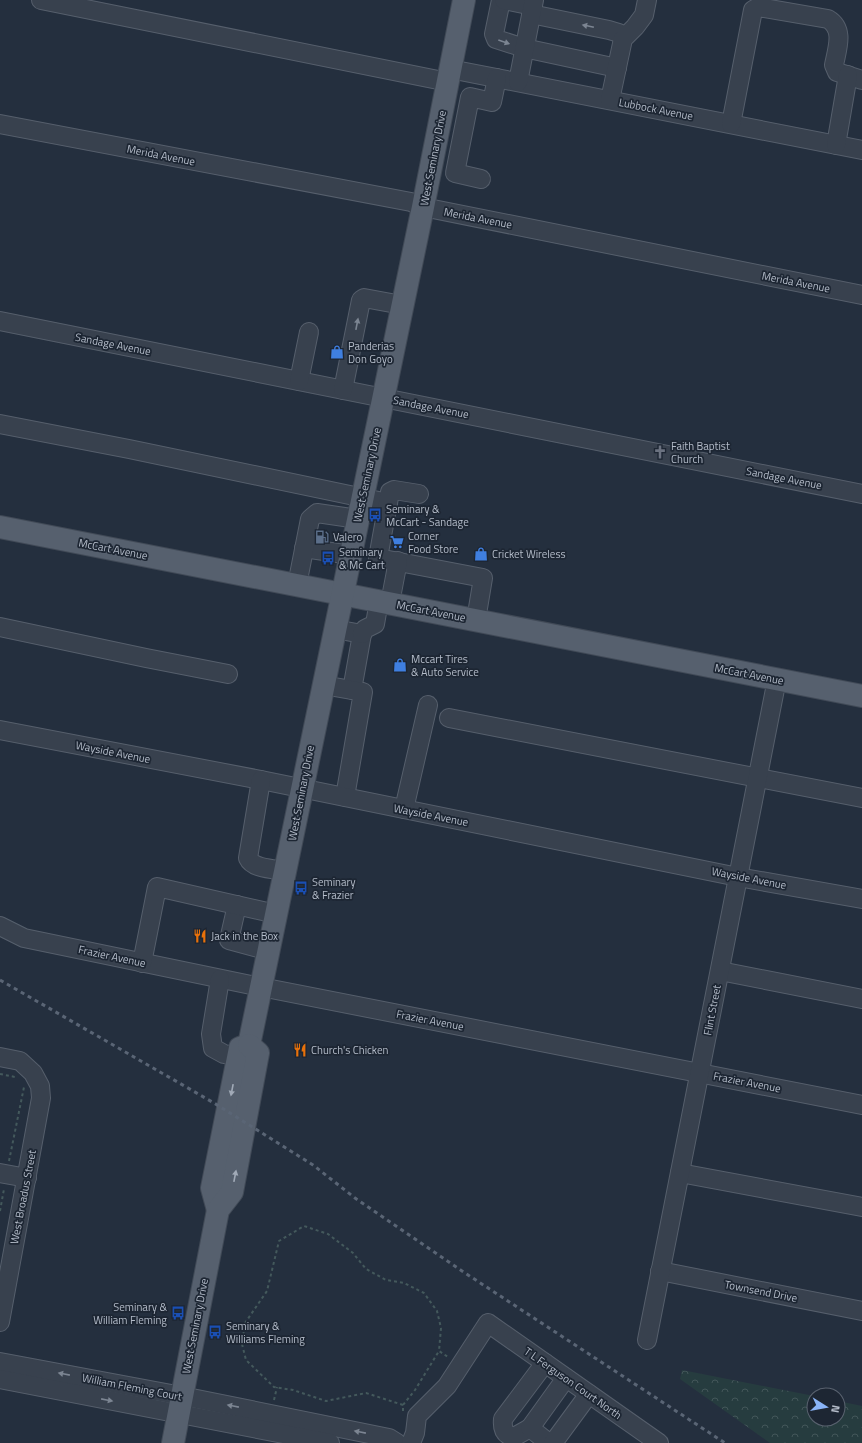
<svg xmlns="http://www.w3.org/2000/svg" width="862" height="1443" font-family="'Titillium Web',sans-serif">
<defs>
<pattern id="park-crowns" width="20" height="18" patternUnits="userSpaceOnUse"><rect width="20" height="18" fill="#263c3f"/><path d="M2 6a3 3 0 1 1 6 0M12 15a3 3 0 1 1 6 0" fill="none" stroke="#435659"/></pattern>
</defs>
<rect width="100%" height="100%" fill="#242f3e"/>
<!-- park -->
<path fill="url(#park-crowns)" d="M 682,1370 L 814,1396 L 814,1419 L 838,1419 L 838,1401 L 862,1406 L 862,1443 L 770,1443 L 680,1379 Z"/>
<g fill="none" stroke-linecap="round" stroke-linejoin="round">
<!-- minor casing -->
<g stroke="#565f6c" stroke-width="20">
<g id="minor">
<path d="M 41,0 L 448,82"/>
<path d="M 501,0 L 494,34 L 496,39 L 524,48 L 617,68"/>
<path d="M 504,0 L 533,6"/>
<path d="M 531,14 L 609,30 L 619,33 L 623,39"/>
<path d="M 450,69 L 862,150"/>
<path d="M 518,82 L 534,0"/>
<path d="M 610,100 L 623,39 L 635,27 L 644,15 L 647,0"/>
<path d="M 0,124 L 411,202 L 423,207 L 862,295"/>
<path d="M 731,124 L 753,10 L 758,7 L 828,19 C 845,29 837,49 834,65 L 837,72 L 862,80"/>
<path d="M 836,145 L 848,75"/>
<path d="M 481,179 L 455,173 L 470,97 L 492,102 L 497,78"/>
<path d="M 0,321 L 862,494"/>
<path d="M 299,381 L 309,332"/>
<path d="M 343,390 L 361,300 L 364,298 L 402,305"/>
<path d="M 0,424 L 129,449 L 388,503"/>
<path d="M 419,494 L 394,490 L 390,492 L 378,558 L 483,578 L 476,620"/>
<path d="M 304,548 L 351,555"/>
<path d="M 297,585 L 310,519 L 317,513 L 358,519"/>
<path d="M 390,603 L 398,561"/>
<path d="M 0,627 L 146,658 L 228,674"/>
<path d="M 335,629 L 362,634 L 352,690"/>
<path d="M 362,634 L 365,629 L 375,624 L 379,601"/>
<path d="M 323,685 L 363,692 L 345,797"/>
<path d="M 449,718 L 862,798"/>
<path d="M 0,730 L 261,780 L 738,877 L 862,899"/>
<path d="M 261,780 L 248,858 C 253,869 274,869 285,871"/>
<path d="M 404,809 L 428,705"/>
<path d="M 237,905 L 229,940 L 269,951"/>
<path d="M 0,926 L 24,938 L 251,985 L 862,1105"/>
<path d="M 142,963 L 157,887 L 276,914"/>
<path d="M 720,971 L 862,999"/>
<path d="M 220,979 L 211,1034 L 213,1048 L 224,1054 L 252,1059"/>
<path d="M 0,1057 L 20,1061 L 33,1073 L 40,1086 L 41,1098 L 0,1322"/>
<path d="M 0,1173 L 27,1178"/>
<path d="M 680,1173 L 862,1207"/>
<path d="M 660,1271 L 862,1311"/>
<path d="M 647,1340 L 777,679"/>
<path d="M 0,1362 L 182,1396 L 389,1438 L 397,1443"/>
<path d="M 0,1379 L 330,1443"/>
<path d="M 530,1428 L 514,1437 C 504,1435 502,1429 503,1419 L 545,1363"/>
<path d="M 411,1443 L 415,1433 L 417,1416 L 447,1386 L 488,1323 L 659,1443"/>
<path d="M 549,1443 L 530,1428 L 566,1378"/>
<path d="M 553,1443 L 589,1394"/>
</g>
</g>
<!-- major casing -->
<g stroke="#414a57" stroke-width="24">
<g id="major">
<path d="M 0,527 L 862,696"/>
<path d="M 249,1045 L 423,207 L 464,0"/>
<path d="M 218,1210 L 212,1188 L 240,1048 L 249,1045"/>
<path d="M 173,1443 L 218,1210 L 232,1192 L 258,1053 L 249,1045"/>
</g>
</g>
<!-- path -->
<g stroke="#44595c" stroke-width="2" stroke-dasharray="3 3" stroke-linecap="butt">
<path d="M 0,1074 L 15,1077"/>
<path d="M 9,1161 L 24,1087"/>
<path d="M 0,1211 L 4,1189"/>
<path d="M 274,1400 L 277,1387"/>
<path d="M 403,1405 L 366,1393 L 326,1401 L 293,1390 L 274,1387 L 246,1360 L 242,1344 L 245,1323 L 267,1291 L 279,1241 L 304,1226 L 328,1234 L 353,1253 L 366,1269 L 386,1280 L 404,1283 L 424,1293 L 437,1311 L 441,1328 L 439,1351 L 448,1357"/>
<path d="M 403,1411 L 403,1405 L 415,1390 L 439,1351"/>
</g>
<!-- minor -->
<use href="#minor" stroke="#38414e" stroke-width="18"/>
<!-- major -->
<use href="#major" stroke="#56606e" stroke-width="22"/>
<!-- rail -->
<path stroke="#5a6575" stroke-width="3" stroke-dasharray="4 4" stroke-linecap="butt" d="M 0,980 L 214,1103 L 313,1165 L 355,1198 L 462,1271 L 725,1443"/>
</g>
<!-- one-way arrows -->
<defs><path id="oneway-solid" d="M-6-.8H1V-3.2L6.5 0L1 3.2V.8H-6Z"/></defs>
<g fill="#7c8592">
<use href="#oneway-solid" transform="translate(588 26) rotate(-168)"/>
<use href="#oneway-solid" transform="translate(504 42) rotate(19)"/>
<use href="#oneway-solid" transform="translate(357 324) rotate(-79)"/>
<use href="#oneway-solid" transform="translate(64 1374) rotate(-169)"/>
<use href="#oneway-solid" transform="translate(107 1400) rotate(11)"/>
<use href="#oneway-solid" transform="translate(233 1406) rotate(-169)"/>
<use href="#oneway-solid" transform="translate(360 1432) rotate(-169)"/>
</g>
<g fill="#a1aab7">
<use href="#oneway-solid" transform="translate(232 1090) rotate(101)"/>
<use href="#oneway-solid" transform="translate(235 1176) rotate(-79)"/>
</g>
<!-- icons -->
<defs>
<g id="shop-bare" transform="scale(1.08)"><path d="M-5-2.5h2.3a2.7 3.5 0 0 1 5.4 0H5L5.5 6h-11ZM-1.5-2.5h3a1.5 2.3 0 0 0-3 0Z" fill="#3f7fe0" stroke="#1d2633" stroke-width="2.5" paint-order="stroke"/></g>
<g id="church-bare" transform="scale(1.08)"><path d="M-1.2-6h2.4v3.5h3.3v2.4h-3.3V6h-2.4V-.1h-3.3v-2.4h3.3Z" fill="#6b7280" stroke="#1d2633" stroke-width="2.5" paint-order="stroke"/></g>
<g id="bus-bare" transform="scale(1.08)"><path d="M-5-6H5V4H4V6H2V4H-2V6H-4V4H-5ZM-3.5-4V0h7V-4ZM-3.5 1.2v1.5H-2V1.2ZM2 1.2v1.5H3.5V1.2Z" fill="#1a4fb4" stroke="#1d2633" stroke-width="2.5" paint-order="stroke"/></g>
<g id="fuel-bare" transform="scale(1.08)"><path d="M-5.5-6h7V0h2V4h1.3V-2.5L3-4.5l.8-.8L6-3V5H2.5V1h-1V6h-7ZM-4.2-4.7v3.2H.2V-4.7Z" fill="#5c6f8a" stroke="#1d2633" stroke-width="2.5" paint-order="stroke"/></g>
<g id="supermarket-bare" transform="scale(1.08)"><path d="M-6-5.5h2.5l.6 2H6L4.5 2H-2.5L-4.4-4H-6ZM-1.5 3.2a1.3 1.3 0 1 0 .1 0ZM3 3.2a1.3 1.3 0 1 0 .1 0Z" fill="#3f7fe0" stroke="#1d2633" stroke-width="2.5" paint-order="stroke"/></g>
<g id="restaurant-bare" transform="scale(1.08)"><path d="M-5-6h1v4h1v-4h1v4h1v-4h1v5L-1.5 .5V6h-2V.5L-5-1ZM5-6V6H3V1.5H1.5Q1.5-4 5-6Z" fill="#e8710a" stroke="#1d2633" stroke-width="2.5" paint-order="stroke"/></g>
</defs>
<g fill-rule="evenodd">
<use href="#shop-bare" x="337" y="352"/>
<use href="#church-bare" x="660" y="452"/>
<use href="#bus-bare" x="375" y="515"/>
<use href="#fuel-bare" x="322" y="537"/>
<use href="#supermarket-bare" x="397" y="542"/>
<use href="#shop-bare" x="481" y="554"/>
<use href="#bus-bare" x="328" y="558"/>
<use href="#shop-bare" x="400" y="665"/>
<use href="#bus-bare" x="301" y="888"/>
<use href="#restaurant-bare" x="200" y="936"/>
<use href="#restaurant-bare" x="300" y="1050"/>
<use href="#bus-bare" x="178" y="1313"/>
<use href="#bus-bare" x="215" y="1332"/>
</g>
<g text-anchor="middle" dominant-baseline="central" stroke-width="3.5" stroke-linejoin="round" paint-order="stroke">
<!-- street labels -->
<g font-size="11" fill="#b4bcc9" stroke="#1d2633">
<text transform="translate(656 109) rotate(11)">Lubbock Avenue</text>
<text transform="translate(161 155) rotate(11)">Merida Avenue</text>
<text transform="translate(433 158) rotate(-79)">West Seminary Drive</text>
<text transform="translate(478 218) rotate(11)">Merida Avenue</text>
<text transform="translate(796 282) rotate(11)">Merida Avenue</text>
<text transform="translate(113 344) rotate(11)">Sandage Avenue</text>
<text transform="translate(431 407) rotate(11)">Sandage Avenue</text>
<text transform="translate(367 475) rotate(-78)">West Seminary Drive</text>
<text transform="translate(784 478) rotate(11)">Sandage Avenue</text>
<text transform="translate(113 549) rotate(11)">McCart Avenue</text>
<text transform="translate(431 611) rotate(11)">McCart Avenue</text>
<text transform="translate(749 674) rotate(11)">McCart Avenue</text>
<text transform="translate(113 752) rotate(11)">Wayside Avenue</text>
<text transform="translate(301 793) rotate(-79)">West Seminary Drive</text>
<text transform="translate(431 815) rotate(11)">Wayside Avenue</text>
<text transform="translate(749 878) rotate(11)">Wayside Avenue</text>
<text transform="translate(112 956) rotate(12)">Frazier Avenue</text>
<text transform="translate(712 1010) rotate(-79)">Flint Street</text>
<text transform="translate(430 1020) rotate(11)">Frazier Avenue</text>
<text transform="translate(747 1082) rotate(11)">Frazier Avenue</text>
<text transform="translate(23 1197) rotate(-79)">West Broadus Street</text>
<text transform="translate(761 1291) rotate(11)">Townsend Drive</text>
<text transform="translate(195 1326) rotate(-79)">West Seminary Drive</text>
<text transform="translate(573 1383) rotate(35)">T L Ferguson Court North</text>
<text transform="translate(132 1387) rotate(11)">William Fleming Court</text>
</g>
<!-- poi labels -->
<g font-size="11" fill="#b4bcc9" stroke="#1d2633" text-anchor="start">
<text x="348" y="346">Panderias<tspan x="348" dy="13">Don Goyo</tspan></text>
<text x="671" y="446">Faith Baptist<tspan x="671" dy="13">Church</tspan></text>
<text x="386" y="509">Seminary &amp;<tspan x="386" dy="13">McCart - Sandage</tspan></text>
<text x="408" y="536">Corner<tspan x="408" dy="13">Food Store</tspan></text>
<text x="333" y="537">Valero</text>
<text x="339" y="552">Seminary<tspan x="339" dy="13">&amp; Mc Cart</tspan></text>
<text x="492" y="554">Cricket Wireless</text>
<text x="411" y="659">Mccart Tires<tspan x="411" dy="13">&amp; Auto Service</tspan></text>
<text x="312" y="882">Seminary<tspan x="312" dy="13">&amp; Frazier</tspan></text>
<text x="211" y="936">Jack in the Box</text>
<text x="311" y="1050">Church's Chicken</text>
<text x="167" y="1307" text-anchor="end">Seminary &amp;<tspan x="167" dy="13">William Fleming</tspan></text>
<text x="226" y="1326">Seminary &amp;<tspan x="226" dy="13">Williams Fleming</tspan></text>
</g>
</g>
<!-- north arrow -->
<g transform="translate(826 1407) rotate(101)"><circle r="19" fill="#1d2633" stroke="#59626f"/>
<path d="M0-3L7 15L0 10L-7 15Z" fill="#8ab4f8"/>
<text y="-6" font-size="11" font-weight="bold" text-anchor="middle" fill="#b4bcc9">N</text>
</g>
</svg>
